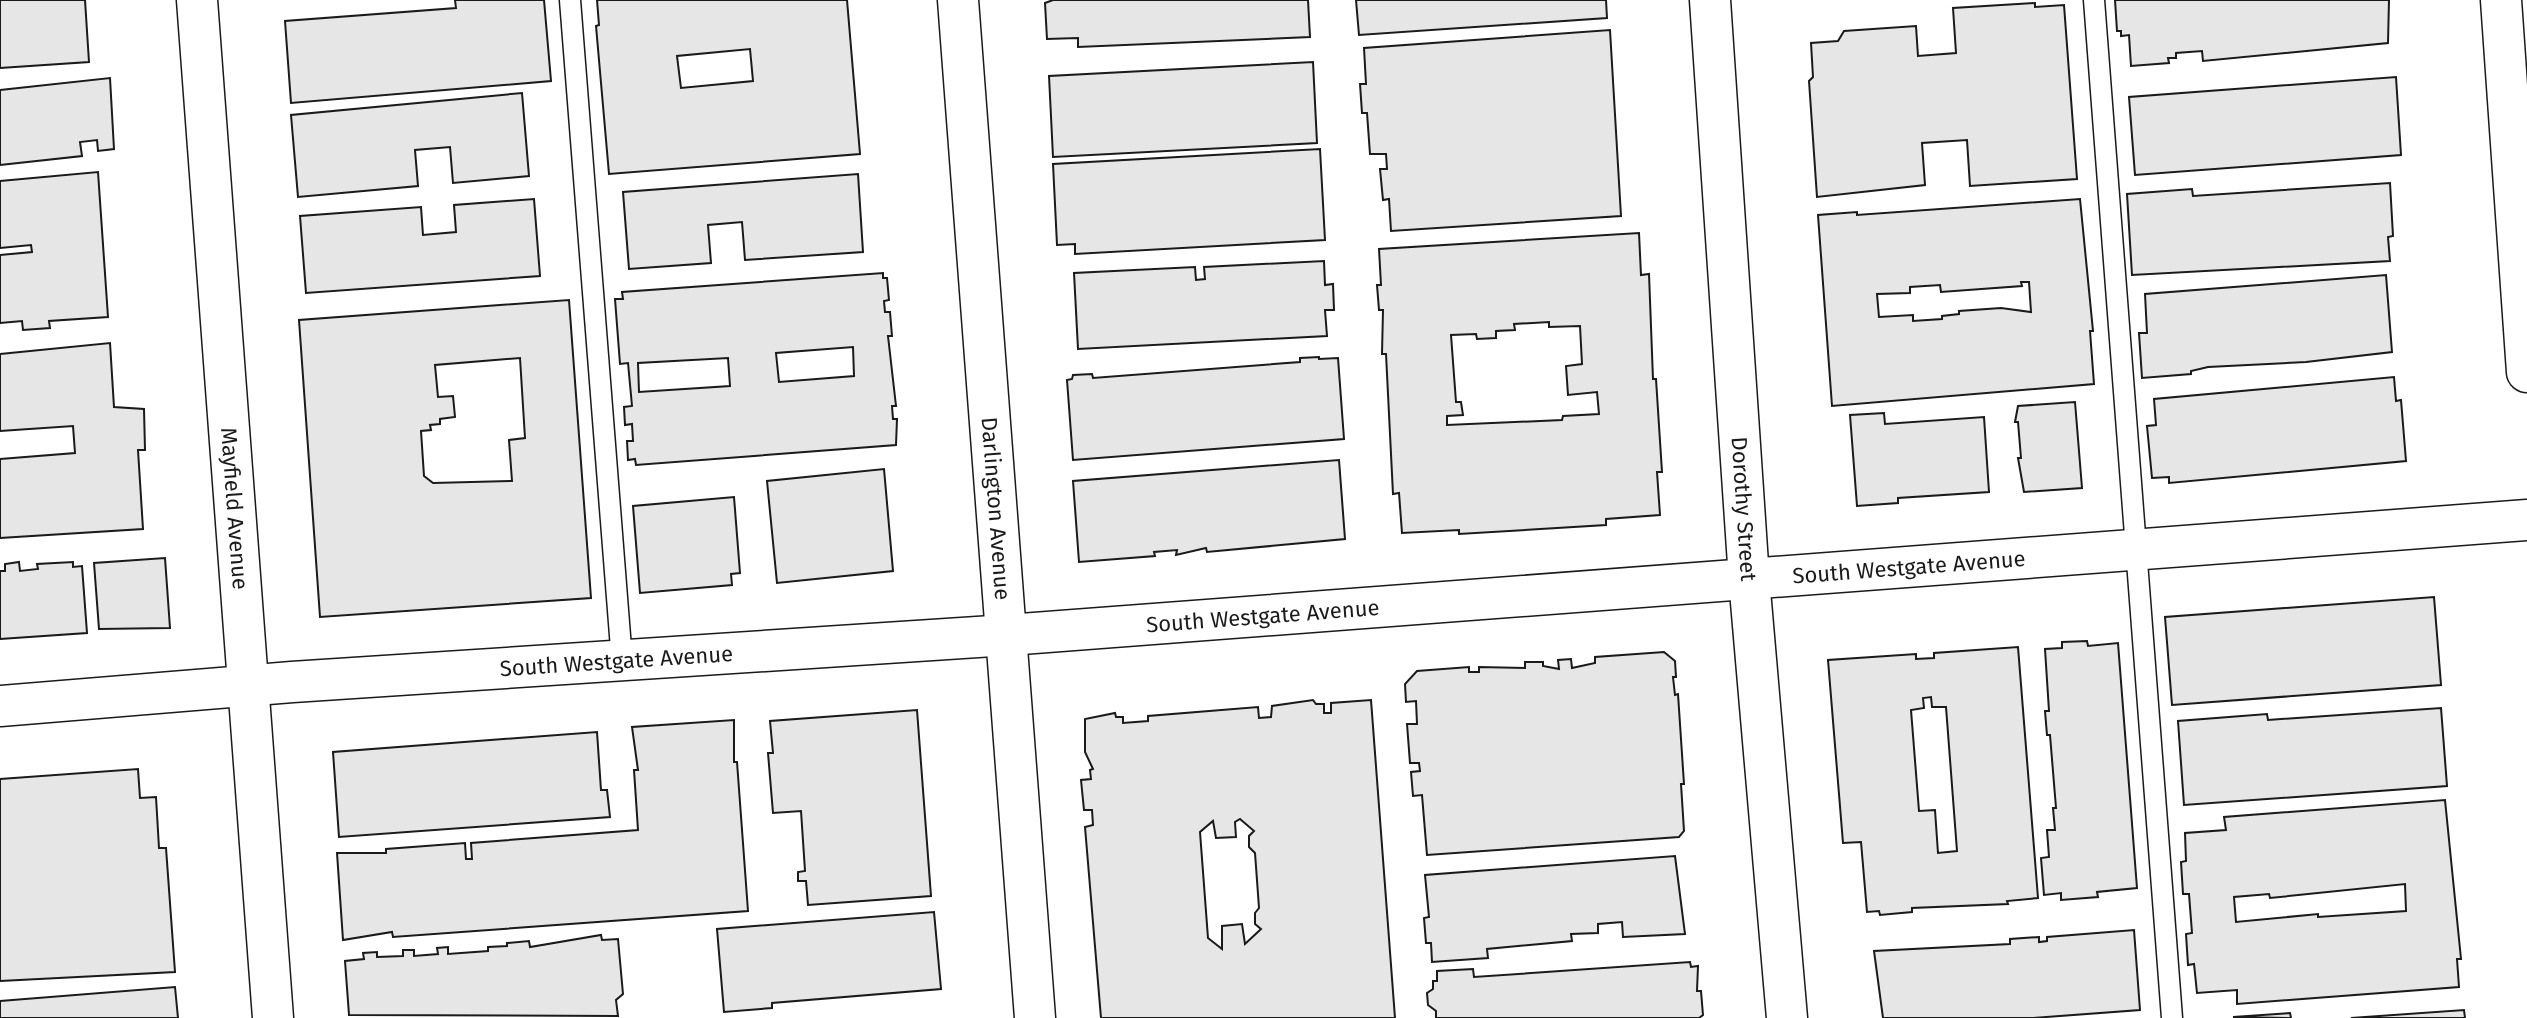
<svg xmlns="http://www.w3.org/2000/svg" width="2527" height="1018" font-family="'Fira Sans',sans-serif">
<rect width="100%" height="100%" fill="#fff"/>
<!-- building -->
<g fill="#e6e6e6" stroke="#1a1a1a" stroke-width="2" fill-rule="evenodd">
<path d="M 0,0 L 85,0 L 89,62 L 0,68 Z"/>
<path d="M 455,0 L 544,0 L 551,81 L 291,103 L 285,21 L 456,8 Z"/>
<path d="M 597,0 L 847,0 L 860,154 L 609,174 L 596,26 L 599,25 ZM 750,49 L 753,81 L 681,88 L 677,56 Z"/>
<path d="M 1053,0 L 1308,0 L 1310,37 L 1078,47 L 1078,38 L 1047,39 L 1045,3 Z"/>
<path d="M 1356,0 L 1606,0 L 1607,18 L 1359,35 Z"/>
<path d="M 2115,0 L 2389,0 L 2388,43 L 2203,61 L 2202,51 L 2176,53 L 2176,58 L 2168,58 L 2169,63 L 2131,66 L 2129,35 L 2121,36 L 2121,31 L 2117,31 Z"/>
<path d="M 2035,3 L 2035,7 L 2064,5 L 2077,179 L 1970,186 L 1967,140 L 1922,143 L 1925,185 L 1817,197 L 1809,81 L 1813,77 L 1811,43 L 1838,41 L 1844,31 L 1916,26 L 1918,56 L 1956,53 L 1953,8 Z"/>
<path d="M 1610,30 L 1621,216 L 1391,231 L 1389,199 L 1383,200 L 1380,169 L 1387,169 L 1386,154 L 1370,154 L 1367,113 L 1362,113 L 1360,84 L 1366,84 L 1364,48 Z"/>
<path d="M 1313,62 L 1317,143 L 1053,157 L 1049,76 Z"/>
<path d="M 2396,77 L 2401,155 L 2135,175 L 2129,97 Z"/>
<path d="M 110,78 L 114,149 L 98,151 L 97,140 L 80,142 L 82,156 L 0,165 L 0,90 Z"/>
<path d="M 522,93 L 529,176 L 453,183 L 450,147 L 415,150 L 418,186 L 298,197 L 291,115 Z"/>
<path d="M 1320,149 L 1325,240 L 1075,254 L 1075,244 L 1057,245 L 1053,164 Z"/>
<path d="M 98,172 L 108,317 L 49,321 L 50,328 L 23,330 L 22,321 L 0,323 L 0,255 L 32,252 L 31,245 L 0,248 L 0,181 Z"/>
<path d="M 858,174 L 863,252 L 745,260 L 742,222 L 708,225 L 711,263 L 629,269 L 623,192 Z"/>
<path d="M 2390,183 L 2393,236 L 2388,237 L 2390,261 L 2132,275 L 2127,194 L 2192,189 L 2193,196 Z"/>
<path d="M 534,199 L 540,276 L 306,293 L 300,216 L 421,207 L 423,235 L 456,232 L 454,205 Z"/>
<path d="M 2080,199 L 2093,331 L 2090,331 L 2094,384 L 1832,406 L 1818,215 L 1857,212 L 1857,215 ZM 2021,282 L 2029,282 L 2031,312 L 2001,308 L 1959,311 L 1959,314 L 1942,316 L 1942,319 L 1913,321 L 1913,315 L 1879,317 L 1877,294 L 1910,293 L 1910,287 L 1940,285 L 1941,292 L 2022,286 Z"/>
<path d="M 1639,233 L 1641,275 L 1649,274 L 1653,379 L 1656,379 L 1662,472 L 1657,472 L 1660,515 L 1606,519 L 1606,525 L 1459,534 L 1459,530 L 1402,533 L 1399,493 L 1393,494 L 1386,354 L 1382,354 L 1383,310 L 1379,310 L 1377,285 L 1381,285 L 1379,249 ZM 1549,322 L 1549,327 L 1580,326 L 1582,364 L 1566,366 L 1568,395 L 1597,392 L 1599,414 L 1563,416 L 1562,420 L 1447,425 L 1447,416 L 1463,415 L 1461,402 L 1456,402 L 1451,335 L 1476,334 L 1477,339 L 1496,338 L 1496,331 L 1515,330 L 1514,324 Z"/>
<path d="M 1324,261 L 1325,285 L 1333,284 L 1334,310 L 1325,310 L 1327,336 L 1078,349 L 1074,273 L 1195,267 L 1196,280 L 1205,279 L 1204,267 Z"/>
<path d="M 883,273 L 883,278 L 887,278 L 889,300 L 884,301 L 885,312 L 890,312 L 892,336 L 888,336 L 896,406 L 892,406 L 893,419 L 897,419 L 896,445 L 636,465 L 635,459 L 628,460 L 627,441 L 633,441 L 632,424 L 625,425 L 624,407 L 632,406 L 628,363 L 620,364 L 615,299 L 623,299 L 622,292 ZM 853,347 L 854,376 L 779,382 L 776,353 ZM 728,358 L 730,386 L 639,392 L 638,363 Z"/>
<path d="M 2386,275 L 2392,352 L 2306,362 L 2208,367 L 2191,371 L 2191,374 L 2142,378 L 2139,333 L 2147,333 L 2145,294 Z"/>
<path d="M 569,300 L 591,598 L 320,617 L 299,320 ZM 520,358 L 525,438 L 509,440 L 512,481 L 433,483 L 424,476 L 421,431 L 431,430 L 430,425 L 440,424 L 440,419 L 455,417 L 453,396 L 438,397 L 435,365 Z"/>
<path d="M 110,343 L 114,407 L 144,409 L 145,450 L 138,450 L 143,529 L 0,538 L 0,459 L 75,453 L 73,426 L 0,431 L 0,354 Z"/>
<path d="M 1319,357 L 1319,359 L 1338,358 L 1344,439 L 1073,460 L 1067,380 L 1072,379 L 1073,375 L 1092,374 L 1093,378 L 1300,362 L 1300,358 Z"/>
<path d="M 2394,377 L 2396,401 L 2401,400 L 2406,461 L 2169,483 L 2169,477 L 2152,478 L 2147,426 L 2156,425 L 2154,399 Z"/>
<path d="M 2075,402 L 2082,488 L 2024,492 L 2018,458 L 2021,458 L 2018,422 L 2015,422 L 2018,406 Z"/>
<path d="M 1884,413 L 1885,424 L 1984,417 L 1989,492 L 1898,498 L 1898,503 L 1857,506 L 1850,415 Z"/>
<path d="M 1339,460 L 1345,539 L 1207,552 L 1206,548 L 1176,555 L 1177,550 L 1154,552 L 1155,556 L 1079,562 L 1073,481 Z"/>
<path d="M 884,469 L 893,571 L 777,583 L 767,481 Z"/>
<path d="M 734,497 L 740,573 L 731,574 L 732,585 L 640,593 L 633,506 Z"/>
<path d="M 165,558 L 170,628 L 99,629 L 94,563 Z"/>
<path d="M 19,562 L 20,571 L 38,569 L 37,564 L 73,562 L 73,567 L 82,566 L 87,633 L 0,639 L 0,571 L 5,571 L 5,564 Z"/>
<path d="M 2434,597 L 2441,685 L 2172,705 L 2165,617 Z"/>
<path d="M 2087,641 L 2088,646 L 2118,643 L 2137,888 L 2097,892 L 2098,897 L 2061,900 L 2061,893 L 2044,895 L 2041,858 L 2049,857 L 2047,830 L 2055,830 L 2053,808 L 2056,808 L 2050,735 L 2047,735 L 2045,711 L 2049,711 L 2045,649 L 2062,648 L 2062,642 Z"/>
<path d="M 2018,647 L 2038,898 L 2007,901 L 2008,904 L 1912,908 L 1912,912 L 1880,915 L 1879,911 L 1867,912 L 1861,842 L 1843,843 L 1828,660 L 1916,654 L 1916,659 L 1934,658 L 1934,653 ZM 1931,697 L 1932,707 L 1946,707 L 1957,851 L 1938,853 L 1935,810 L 1919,811 L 1911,710 L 1924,708 L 1923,698 Z"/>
<path d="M 1664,652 L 1675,661 L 1676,677 L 1673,677 L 1675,695 L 1678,694 L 1684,784 L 1681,784 L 1684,831 L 1679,837 L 1427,855 L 1422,795 L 1413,796 L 1411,772 L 1420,771 L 1419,763 L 1410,763 L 1407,724 L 1417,724 L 1416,701 L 1406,702 L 1405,684 L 1417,671 L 1469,667 L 1469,672 L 1479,672 L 1479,667 L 1525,668 L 1525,662 L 1543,662 L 1543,666 L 1559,669 L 1558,660 L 1571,659 L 1572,668 L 1595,663 L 1595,657 Z"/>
<path d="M 1313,700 L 1316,704 L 1324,704 L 1324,713 L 1331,713 L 1331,703 L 1371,700 L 1395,1018 L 1101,1018 L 1085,827 L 1093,825 L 1092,810 L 1084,810 L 1081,780 L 1091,779 L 1090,770 L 1093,769 L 1085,752 L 1085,719 L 1115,713 L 1116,717 L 1123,717 L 1123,723 L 1148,721 L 1148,716 L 1258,707 L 1259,718 L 1271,717 L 1272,706 ZM 1240,819 L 1254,831 L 1249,836 L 1249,847 L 1255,853 L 1259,908 L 1255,913 L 1255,924 L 1261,929 L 1245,944 L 1242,924 L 1222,926 L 1222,949 L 1208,938 L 1200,832 L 1213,821 L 1216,838 L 1236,837 L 1235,822 Z"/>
<path d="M 2441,708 L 2447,786 L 2184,805 L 2178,721 L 2267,714 L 2268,720 Z"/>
<path d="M 917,710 L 931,896 L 808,905 L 806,881 L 798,881 L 798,872 L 805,871 L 801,811 L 773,813 L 768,753 L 773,753 L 770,721 Z"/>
<path d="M 734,720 L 734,762 L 737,762 L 748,911 L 393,937 L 392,932 L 343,940 L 337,853 L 386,853 L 386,849 L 465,843 L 466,859 L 472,859 L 471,843 L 638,830 L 634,770 L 638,770 L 632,727 Z"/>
<path d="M 597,732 L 601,790 L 607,790 L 610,817 L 339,837 L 333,752 Z"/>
<path d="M 138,769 L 140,798 L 156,797 L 159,848 L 166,848 L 175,972 L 0,981 L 0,779 Z"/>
<path d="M 2445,800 L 2461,959 L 2457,959 L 2459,987 L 2237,1004 L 2237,990 L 2197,993 L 2194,964 L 2188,965 L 2186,934 L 2192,933 L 2189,894 L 2183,894 L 2181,862 L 2186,861 L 2185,833 L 2226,830 L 2224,817 ZM 2405,884 L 2406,911 L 2318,917 L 2318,914 L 2236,922 L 2234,897 L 2269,894 L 2270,898 Z"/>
<path d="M 1675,856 L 1685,934 L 1623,937 L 1622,922 L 1598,924 L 1598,933 L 1571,934 L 1572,941 L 1487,949 L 1488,958 L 1432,962 L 1431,943 L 1426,943 L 1424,918 L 1429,917 L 1425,875 Z"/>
<path d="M 934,912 L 941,989 L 772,1003 L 772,1008 L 724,1012 L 717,929 Z"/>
<path d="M 2134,930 L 2140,1010 L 2033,1018 L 1883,1018 L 1874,951 L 2010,944 L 2010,939 L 2039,937 L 2039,942 L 2047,941 L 2047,937 Z"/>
<path d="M 601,935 L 602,940 L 618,939 L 623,994 L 616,1000 L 618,1016 L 349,1015 L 345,961 L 364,959 L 363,953 L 377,952 L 377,957 L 403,956 L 403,950 L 414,950 L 414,956 L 438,954 L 437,948 L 448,947 L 448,954 L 488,951 L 488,947 L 507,946 L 507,943 L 529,941 L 530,947 Z"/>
<path d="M 1690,962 L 1691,967 L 1698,966 L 1697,991 L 1701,991 L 1703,1015 L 1699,1018 L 1436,1018 L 1436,1011 L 1428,1005 L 1427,993 L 1433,989 L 1433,981 L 1437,981 L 1437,971 L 1473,969 L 1474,977 Z"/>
<path d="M 175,987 L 178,1018 L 0,1018 L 0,1001 Z"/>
<path d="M 2464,1010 L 2465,1018 L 2351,1018 Z"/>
<path d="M 2290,1013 L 2291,1018 L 2233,1017 Z"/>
</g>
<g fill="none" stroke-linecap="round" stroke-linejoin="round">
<!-- service casing -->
<g stroke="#1a1a1a" stroke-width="23">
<g id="service">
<path d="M 570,0 L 622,661"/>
<path d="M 2094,0 L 2172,1018"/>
</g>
</g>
<!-- minor casing -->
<g stroke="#1a1a1a" stroke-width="43">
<g id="minor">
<path id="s1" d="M 197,0 L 273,1018"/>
<path id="s2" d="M 958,0 L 1035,1018"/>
<path id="s3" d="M 1710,0 L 1749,579 L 1787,1018"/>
<path d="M 2501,0 L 2527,372"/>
<path id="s4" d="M 0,706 L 292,682 L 1008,635 L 2527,520"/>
</g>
</g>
<!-- service -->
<use href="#service" stroke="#fff" stroke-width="20"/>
<!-- minor -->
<use href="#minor" stroke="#fff" stroke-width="40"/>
</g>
<g text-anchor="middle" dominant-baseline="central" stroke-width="6" stroke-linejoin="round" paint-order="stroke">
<!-- street labels -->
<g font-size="22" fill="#1a1a1a" stroke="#fff">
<text stroke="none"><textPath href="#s1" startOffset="510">Mayfield Avenue</textPath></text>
<text stroke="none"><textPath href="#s2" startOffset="510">Darlington Avenue</textPath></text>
<text stroke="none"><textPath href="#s3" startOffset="510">Dorothy Street</textPath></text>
<text stroke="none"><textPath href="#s4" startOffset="1914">South Westgate Avenue</textPath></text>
<text stroke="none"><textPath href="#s4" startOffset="1266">South Westgate Avenue</textPath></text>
<text stroke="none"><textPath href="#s4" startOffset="618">South Westgate Avenue</textPath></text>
</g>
</g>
</svg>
